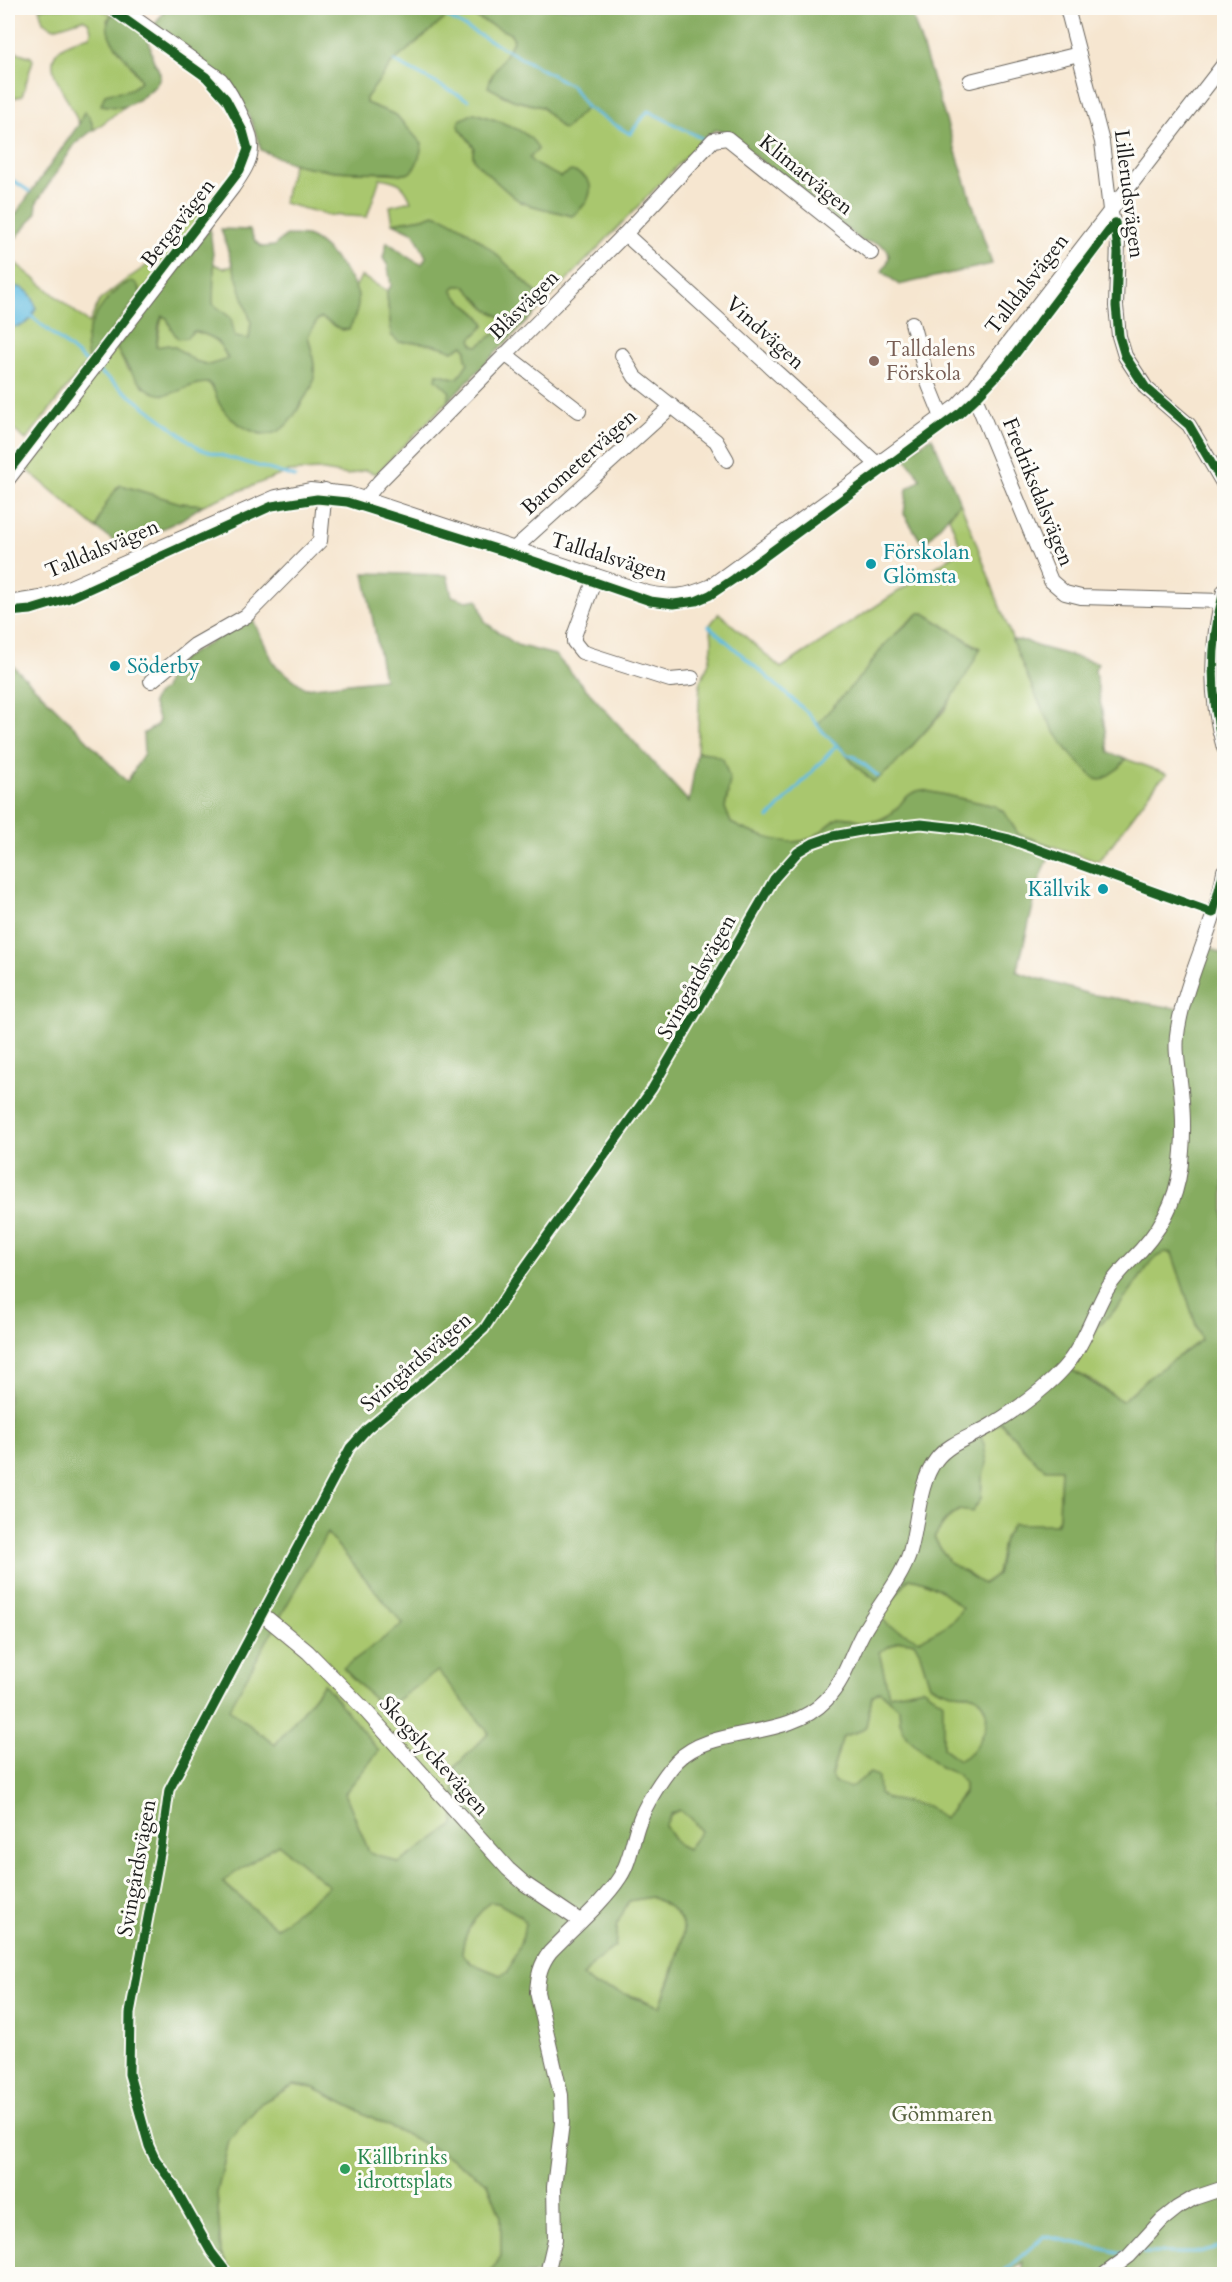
<svg xmlns="http://www.w3.org/2000/svg" width="1232" height="2282" font-family="Cardo,serif">
<rect width="100%" height="100%" fill="#fdfcf7"/>
<filter id="ink" filterUnits="userSpaceOnUse"><feTurbulence type="fractalNoise" baseFrequency=".0167" numOctaves="2"/><feDisplacementMap in="SourceGraphic" scale="12" xChannelSelector="R" yChannelSelector="G"/><feConvolveMatrix kernelMatrix="1 2 1 2 8 2 1 2 1" color-interpolation-filters="sRGB"/></filter>
<filter id="wash" filterUnits="userSpaceOnUse"><feTurbulence type="fractalNoise" baseFrequency=".008" numOctaves="4" result="noise"/><feDisplacementMap in="SourceGraphic" scale="24" xChannelSelector="R" yChannelSelector="G"/><feGaussianBlur stdDeviation="1.35" result="paint"/><feColorMatrix in="noise" values="0 0 0 0 0 0 0 0 0 0 0 0 0 0 0 0 0 1.4 0 .05"/><feComposite in="paint" operator="in"/></filter>
<g filter="url(#wash)">
<rect width="100%" height="100%" fill="#f6e6d0"/>
<!-- green -->
<g fill="#a9c76e" stroke="#627245" stroke-width="1.5" fill-rule="evenodd">
<path d="M 39,8 L 96,8 L 112,14 L 107,20 L 110,35 L 141,81 C 132,90 124,93 113,92 L 109,105 L 119,107 L 126,106 L 94,130 L 90,117 L 84,113 L 79,124 C 64,85 23,51 90,36 L 91,30 L 88,22 L 83,19 L 54,28 L 43,22 Z"/>
<path d="M 460,10 L 511,34 L 514,39 L 507,54 L 489,80 L 501,95 L 513,100 L 542,107 L 561,128 L 565,129 L 586,107 L 648,111 L 703,139 L 546,302 L 480,240 L 443,217 L 434,214 L 423,218 L 393,223 L 390,206 L 411,201 C 404,183 398,181 380,178 L 367,217 L 328,215 L 283,203 L 293,164 L 335,171 L 407,174 L 421,144 L 396,115 L 366,103 L 366,98 L 392,63 L 454,11 ZM 474,113 L 502,122 L 531,162 L 560,178 L 572,216 C 555,211 537,208 521,202 C 516,200 477,165 475,161 C 472,156 473,153 474,147 L 458,126 Z"/>
<path d="M 8,49 L 31,57 L 33,60 L 22,96 L 8,99 Z"/>
<path d="M 201,205 L 207,207 L 141,294 L 140,288 L 87,336 L 88,361 L 26,440 L 8,425 L 8,257 L 89,323 L 100,300 L 123,282 L 149,264 L 196,208 Z"/>
<path d="M 214,264 L 223,268 L 234,266 L 251,322 L 249,339 L 235,337 L 213,304 Z"/>
<path d="M 361,276 L 387,291 C 387,307 391,319 391,335 L 399,342 C 417,342 435,343 453,351 L 463,345 L 466,349 L 466,358 L 468,363 L 458,379 C 450,379 445,374 437,374 L 450,392 L 447,402 L 376,474 L 365,470 L 348,475 L 318,470 L 288,472 L 203,505 L 180,503 L 121,485 L 117,487 L 98,523 L 97,529 L 25,468 L 116,347 L 127,369 L 169,394 L 200,383 L 209,383 C 214,389 215,392 217,399 C 223,413 236,424 250,430 C 277,443 291,423 302,402 C 305,396 310,391 312,386 C 317,370 312,351 308,336 L 318,319 L 322,318 L 342,330 L 358,294 L 355,288 Z"/>
<path d="M 456,286 L 465,286 L 488,310 L 508,321 L 505,326 L 478,346 L 473,345 L 470,339 L 485,325 C 478,308 460,305 452,290 Z"/>
<path d="M 162,316 L 167,318 L 172,330 L 186,338 L 194,331 C 215,337 219,339 228,360 L 209,365 L 195,361 L 175,347 L 156,348 Z"/>
<path d="M 960,502 C 984,559 1002,618 1027,674 C 1041,707 1057,742 1084,767 C 1090,773 1092,779 1101,780 L 1119,768 L 1126,759 L 1167,774 L 1158,782 L 1101,859 L 1095,861 L 1018,834 L 1005,813 L 995,806 L 922,790 C 907,800 886,822 868,822 C 860,822 853,816 845,818 C 829,822 823,833 810,839 C 787,848 750,834 731,823 L 725,808 L 728,794 L 710,753 L 697,752 L 700,681 C 710,666 716,642 709,626 L 719,613 L 781,668 L 962,550 L 949,517 ZM 919,613 L 924,613 L 980,648 L 944,711 L 893,767 L 873,781 L 852,762 L 831,737 C 856,689 874,647 919,613 Z"/>
<path d="M 1164,1252 L 1172,1253 L 1201,1340 L 1152,1375 L 1122,1401 L 1093,1381 L 1069,1369 L 1099,1325 L 1120,1305 L 1151,1262 Z"/>
<path d="M 1000,1422 C 1015,1437 1038,1472 1061,1468 L 1059,1518 L 1055,1524 L 1004,1538 L 997,1574 L 982,1584 L 949,1562 L 934,1538 C 949,1514 956,1511 981,1499 L 982,1478 L 987,1462 L 979,1435 Z"/>
<path d="M 327,1533 L 404,1624 L 343,1668 L 384,1709 L 438,1670 L 489,1733 L 455,1767 L 454,1825 L 399,1863 L 369,1852 L 345,1793 L 324,1684 L 275,1745 L 228,1709 Z"/>
<path d="M 909,1578 C 930,1581 947,1594 963,1608 C 952,1626 936,1631 919,1640 L 887,1625 L 882,1618 L 896,1595 Z"/>
<path d="M 899,1641 L 914,1642 L 920,1653 L 930,1685 C 937,1688 945,1691 952,1693 C 960,1694 969,1693 975,1696 C 1000,1712 980,1752 959,1760 L 943,1748 L 942,1702 L 923,1688 L 889,1696 L 879,1652 Z"/>
<path d="M 880,1691 L 899,1708 L 900,1721 L 940,1767 L 957,1774 L 964,1783 L 964,1792 L 944,1819 L 927,1806 L 887,1799 L 879,1793 L 870,1773 L 850,1789 L 834,1782 L 831,1776 L 843,1736 L 860,1731 L 866,1726 L 872,1696 Z"/>
<path d="M 679,1810 L 691,1818 L 701,1832 L 687,1849 L 677,1844 L 665,1826 L 671,1814 Z"/>
<path d="M 278,1844 L 329,1886 L 276,1929 L 222,1881 Z"/>
<path d="M 651,1897 C 663,1902 678,1910 682,1924 C 687,1939 665,1989 660,2007 L 640,1998 L 594,1986 L 583,1977 L 595,1962 L 615,1946 L 618,1922 L 629,1901 Z"/>
<path d="M 490,1902 L 498,1903 L 521,1916 L 525,1923 L 523,1936 L 508,1972 L 500,1975 L 471,1963 L 462,1954 C 463,1934 475,1916 490,1902 Z"/>
<path d="M 294,2085 L 314,2088 L 446,2155 L 488,2183 L 501,2217 L 501,2256 L 490,2274 L 233,2274 L 221,2254 L 217,2193 L 229,2140 L 261,2103 Z"/>
</g>
<!-- forest -->
<g fill="#86ac61" stroke="#51643e" stroke-width="1.5" fill-rule="evenodd">
<path d="M 166,8 L 910,8 L 992,264 L 899,285 L 882,271 C 898,251 883,241 863,242 L 724,132 L 715,130 L 703,139 L 648,112 L 630,134 L 586,108 L 565,129 L 561,128 L 542,107 L 513,100 L 488,87 C 491,71 507,55 514,39 L 511,34 L 460,10 L 454,11 L 392,63 L 366,98 L 366,103 L 396,115 L 422,144 C 421,152 417,169 409,173 C 403,176 394,172 387,172 C 356,173 325,172 295,164 C 283,161 271,154 261,150 L 252,122 L 234,88 L 154,26 Z"/>
<path d="M 112,14 C 127,19 144,25 149,41 C 151,47 151,53 153,59 C 155,65 161,70 160,77 C 158,88 131,107 120,107 C 114,107 107,106 101,105 L 105,94 C 120,89 128,95 141,81 C 134,60 94,37 112,14 Z"/>
<path d="M 84,112 L 89,116 L 94,129 L 75,144 L 37,202 L 36,214 L 17,237 L 12,237 L 8,232 L 8,225 L 79,124 Z"/>
<path d="M 474,113 C 492,119 533,130 538,150 L 529,157 C 534,167 551,171 560,177 L 571,171 C 601,178 592,202 572,216 C 555,211 537,208 521,202 C 516,200 477,165 475,161 C 472,156 473,152 474,147 L 458,126 L 460,120 Z"/>
<path d="M 434,214 C 473,225 517,275 546,302 L 447,402 L 450,392 L 436,379 L 437,374 C 446,374 450,379 458,378 L 468,363 L 466,358 L 466,349 L 463,345 L 453,351 C 436,343 418,342 399,342 L 391,335 C 391,319 387,307 387,291 L 391,286 L 388,266 L 383,258 L 387,242 C 399,249 409,261 422,264 L 426,257 L 414,233 L 393,223 L 423,218 ZM 456,286 L 465,286 L 488,310 L 508,321 L 505,326 L 478,346 L 473,345 L 471,339 L 485,325 C 478,309 460,305 452,290 Z"/>
<path d="M 210,228 L 214,264 L 213,304 L 231,318 L 235,337 L 249,339 L 251,322 L 221,229 L 250,230 L 255,241 L 262,247 L 274,246 L 286,235 C 292,236 303,234 309,237 C 324,242 353,278 357,293 C 361,304 354,320 349,329 L 342,330 L 322,318 L 318,319 L 308,336 C 312,351 317,371 312,386 C 310,391 305,397 302,402 C 291,423 277,443 250,430 C 236,424 223,413 217,399 C 215,392 214,389 209,383 C 193,382 183,391 169,394 C 144,400 126,365 116,347 ZM 162,316 L 167,318 L 172,330 L 178,339 L 186,338 L 194,331 C 215,337 219,339 228,359 L 209,365 L 195,361 L 175,347 L 168,345 L 156,347 L 159,324 Z"/>
<path d="M 132,281 L 137,284 L 141,294 L 88,361 C 87,353 85,344 87,336 C 92,316 112,288 132,281 Z"/>
<path d="M 932,437 L 960,502 L 927,541 L 920,540 L 904,514 L 907,489 L 921,479 L 904,456 Z"/>
<path d="M 121,485 L 180,503 L 203,505 L 182,519 L 124,548 L 97,529 C 98,515 110,494 121,485 Z"/>
<path d="M 364,573 L 447,575 L 452,596 L 467,601 L 478,599 L 485,622 L 517,645 L 555,655 L 689,802 L 697,752 L 710,753 L 723,759 L 730,780 L 725,808 L 731,823 C 750,833 792,850 813,837 C 822,832 830,823 840,817 C 855,817 871,826 886,818 C 901,809 902,793 922,790 L 995,806 L 1005,813 L 1018,834 L 1053,846 L 1039,882 L 1017,972 L 1089,994 L 1181,1009 L 1203,943 L 1224,955 L 1224,2274 L 1023,2274 L 1023,2262 L 1006,2274 L 490,2274 L 501,2256 L 501,2217 L 488,2183 L 446,2155 L 314,2088 L 294,2085 L 261,2103 L 229,2140 L 217,2193 L 221,2254 L 233,2274 L 8,2274 L 8,661 L 69,721 L 127,782 L 144,753 L 143,734 L 156,726 L 159,721 L 152,703 L 156,695 L 164,689 L 168,675 L 183,658 L 252,618 L 275,665 L 305,688 L 384,679 ZM 1164,1252 L 1172,1253 L 1201,1340 L 1152,1375 L 1122,1401 L 1070,1369 L 1099,1325 L 1120,1305 L 1151,1262 ZM 1001,1422 L 1038,1464 L 1046,1469 L 1061,1469 L 1059,1518 L 1056,1524 L 1013,1524 L 1004,1538 L 997,1574 L 983,1584 L 949,1562 L 934,1538 L 945,1520 L 959,1510 L 972,1512 L 981,1499 L 982,1478 L 987,1463 L 984,1444 L 980,1435 ZM 327,1533 L 403,1624 L 343,1668 L 384,1709 L 438,1671 L 489,1733 L 455,1767 L 454,1825 L 399,1863 L 369,1852 L 345,1793 L 379,1751 L 324,1684 L 275,1745 L 229,1709 ZM 909,1578 C 931,1581 947,1594 962,1608 C 952,1626 936,1631 919,1640 L 888,1625 L 882,1618 L 896,1595 ZM 899,1641 L 914,1642 L 920,1653 L 930,1685 C 937,1688 945,1691 952,1693 C 960,1694 969,1693 975,1696 C 1000,1712 980,1752 959,1760 L 943,1748 L 943,1702 L 923,1688 L 889,1695 L 879,1652 ZM 880,1691 L 899,1708 L 900,1721 L 906,1736 L 940,1767 L 957,1774 L 964,1783 L 964,1793 L 944,1819 L 927,1806 L 887,1799 L 879,1793 L 878,1776 L 870,1773 L 850,1788 L 834,1782 L 831,1775 L 843,1736 L 860,1731 L 866,1726 L 872,1696 ZM 679,1810 L 691,1818 L 701,1831 L 687,1849 L 677,1844 L 665,1826 L 671,1814 ZM 278,1844 L 329,1886 L 276,1928 L 222,1882 ZM 651,1897 C 663,1902 678,1910 682,1924 C 688,1942 666,1988 660,2007 L 614,1990 L 594,1986 L 583,1977 L 595,1962 L 615,1946 L 618,1922 L 629,1901 ZM 490,1902 L 498,1903 L 521,1916 L 525,1923 L 523,1936 L 508,1972 L 500,1975 L 471,1963 L 462,1954 C 463,1934 475,1916 490,1902 Z"/>
<path d="M 919,613 L 924,613 L 980,649 C 961,689 941,714 911,747 C 899,760 888,773 873,782 L 852,762 L 842,748 L 824,733 L 818,723 L 865,671 L 885,644 Z"/>
<path d="M 1012,640 L 1026,641 L 1036,646 L 1098,663 L 1095,670 L 1109,753 L 1126,759 L 1119,768 L 1101,780 C 1092,779 1090,773 1083,767 C 1048,734 1031,684 1012,640 Z"/>
</g>
<!-- water -->
<path fill="#64bde1" stroke="#406c7e" stroke-width="1.5" d="M 13,286 C 27,287 33,295 36,308 C 31,322 23,329 8,326 L 8,287 Z"/>
<g fill="none" stroke-linecap="round" stroke-linejoin="round">
<!-- stream -->
<g stroke="#64bde1" stroke-width="3">
<path d="M 447,17 L 572,86 L 586,107 L 630,134 L 648,111 L 703,139"/>
<path d="M 394,61 L 468,100"/>
<path d="M 8,177 L 29,191"/>
<path d="M 30,315 L 86,362"/>
<path d="M 97,370 L 200,449 L 295,477"/>
<path d="M 709,626 L 808,713 L 824,733 L 848,755 L 855,757 L 878,776"/>
<path d="M 769,818 L 837,745"/>
<path d="M 1143,2253 L 1195,2253 L 1224,2246"/>
<path d="M 1001,2274 L 1044,2236 L 1122,2253"/>
</g>
</g>
</g>
<g filter="url(#ink)">
<g fill="none" stroke-linecap="round" stroke-linejoin="round">
<!-- minor casing -->
<g stroke="#68635b" stroke-width="16">
<g id="minor">
<path d="M 1067,8 L 1102,142 L 1110,210 L 1118,241 L 1116,306 L 1119,336 L 1125,356 L 1146,388 L 1189,425 L 1224,485"/>
<path d="M 970,81 L 1079,54"/>
<path d="M 625,234 L 877,464"/>
<path d="M 912,323 L 929,385 L 942,417"/>
<path d="M 505,354 L 579,411"/>
<path d="M 622,355 L 635,377 L 716,441 L 727,460"/>
<path d="M 972,390 L 1051,581 L 1065,593 L 1081,597 L 1222,601"/>
<path d="M 8,479 L 233,187 C 254,157 257,146 240,113 C 235,102 229,91 221,80 L 120,8"/>
<path d="M 364,500 L 379,482 L 625,234 L 713,140 L 727,138 L 871,253"/>
<path d="M 514,549 L 672,406"/>
<path d="M 596,576 L 574,636 L 574,642 L 582,652 L 670,680 L 692,678"/>
<path d="M 1224,591 C 1210,644 1209,696 1224,748"/>
<path d="M 8,603 L 40,598 L 61,591 L 276,497 L 310,490 L 349,494 L 648,593 C 675,598 685,597 711,586 L 957,406 L 972,390 L 1224,64"/>
<path d="M 151,681 L 195,645 L 246,616 L 320,541 L 325,490"/>
<path d="M 262,1614 L 308,1652 L 364,1709 L 508,1869 L 525,1884 L 580,1921"/>
<path d="M 547,2274 L 555,2239 L 554,2187 L 562,2123 L 561,2095 L 537,1992 C 538,1976 540,1965 550,1952 C 571,1930 604,1902 620,1877 C 630,1862 632,1842 638,1825 C 644,1806 663,1776 677,1761 C 713,1724 786,1742 826,1700 C 846,1679 851,1653 865,1629 C 880,1603 901,1580 910,1552 C 918,1524 918,1483 936,1460 C 949,1442 975,1436 993,1424 C 1017,1409 1044,1390 1063,1369 C 1083,1347 1092,1317 1106,1291 C 1115,1275 1129,1263 1141,1250 C 1168,1220 1180,1190 1182,1151 C 1184,1131 1183,1110 1181,1090 C 1179,1069 1174,1049 1178,1028 C 1187,974 1216,925 1224,871"/>
<path d="M 1105,2274 L 1129,2256 L 1162,2220 L 1177,2208 L 1194,2198 L 1224,2188"/>
</g>
</g>
<!-- minor -->
<use href="#minor" stroke="#fff" stroke-width="14"/>
<!-- cycleway casing -->
<g stroke="#fdfcf7" stroke-width="13">
<g id="cycleway">
<path d="M 1115,223 L 1118,253 L 1116,306 L 1119,336 L 1125,356 L 1146,388 L 1189,425 L 1224,485"/>
<path d="M 8,472 L 240,170 L 248,149 L 243,131 L 226,99 L 206,77 L 109,8"/>
<path d="M 1224,591 C 1210,644 1209,696 1224,748"/>
<path d="M 8,612 L 31,610 L 67,599 L 272,506 L 317,499 L 347,502 L 525,558 L 650,601 L 674,604 L 696,601 L 710,595 L 734,579 L 960,413 L 976,398 L 1007,365 L 1115,223"/>
<path d="M 228,2274 L 211,2252 L 173,2184 L 155,2159 L 149,2146 L 129,2074 L 130,2013 L 161,1848 L 169,1790 L 350,1448 L 367,1429 L 459,1352 L 484,1329 L 518,1277 L 652,1089 L 766,893 L 774,879 L 798,852 L 813,843 L 833,836 L 866,830 L 921,824 L 966,829 L 1009,839 L 1213,913 L 1224,871"/>
</g>
</g>
<!-- cycleway -->
<use href="#cycleway" stroke="#1b5e20" stroke-width="9"/>
</g>
</g>
<!-- markers -->
<circle fill="#8d6e63" stroke="#fdfcf7" stroke-width="2" cx="874" cy="361" r="6"/>
<g fill="#0f9aa8" stroke="#fdfcf7" stroke-width="2">
<circle cx="871" cy="564" r="6"/>
<circle cx="115" cy="666" r="6"/>
<circle cx="1103" cy="889" r="6"/>
</g>
<circle fill="#2e9e5b" stroke="#fdfcf7" stroke-width="2" cx="345" cy="2169" r="6"/>
<g text-anchor="middle" dominant-baseline="central" stroke-width="6" stroke-linejoin="round" paint-order="stroke">
<!-- street labels -->
<g font-size="21" fill="#1c1c1c" stroke="#fdfcf7">
<text transform="translate(806 175) rotate(39)">Klimatvägen</text>
<text transform="translate(1129 194) rotate(83)">Lillerudsvägen</text>
<text transform="translate(178 223) rotate(-52)">Bergavägen</text>
<text transform="translate(1027 284) rotate(-52)">Talldalsvägen</text>
<text transform="translate(524 305) rotate(-45)">Blåsvägen</text>
<text transform="translate(765 333) rotate(42)">Vindvägen</text>
<text transform="translate(579 462) rotate(-42)">Barometervägen</text>
<text transform="translate(1038 492) rotate(68)">Fredriksdalsvägen</text>
<text transform="translate(102 549) rotate(-23)">Talldalsvägen</text>
<text transform="translate(609 557) rotate(17)">Talldalsvägen</text>
<text transform="translate(697 977) rotate(-61)">Svingårdsvägen</text>
<text transform="translate(416 1362) rotate(-41)">Svingårdsvägen</text>
<text transform="translate(434 1756) rotate(48)">Skogslyckevägen</text>
<text transform="translate(137 1868) rotate(-80)">Svingårdsvägen</text>
</g>
<!-- education labels -->
<g font-size="21" fill="#785e54" stroke="#fdfcf7" text-anchor="start">
<text x="886" y="349">Talldalens<tspan x="886" dy="24">Förskola</tspan></text>
</g>
<!-- culture labels -->
<g font-size="21" fill="#0d838f" stroke="#fdfcf7" text-anchor="start">
<text x="883" y="552">Förskolan<tspan x="883" dy="24">Glömsta</tspan></text>
<text x="127" y="666">Söderby</text>
<text x="1091" y="889" text-anchor="end">Källvik</text>
</g>
<!-- park labels -->
<g font-size="21" fill="#54603d" stroke="#fdfcf7">
<text x="942" y="2114">Gömmaren</text>
</g>
<!-- leisure labels -->
<g font-size="21" fill="#27864d" stroke="#fdfcf7" text-anchor="start">
<text x="357" y="2157">Källbrinks<tspan x="357" dy="24">idrottsplats</tspan></text>
</g>
</g>
<!-- margin -->
<rect width="1232" height="2282" fill="none" stroke="#fdfcf7" stroke-width="30"/>
</svg>
